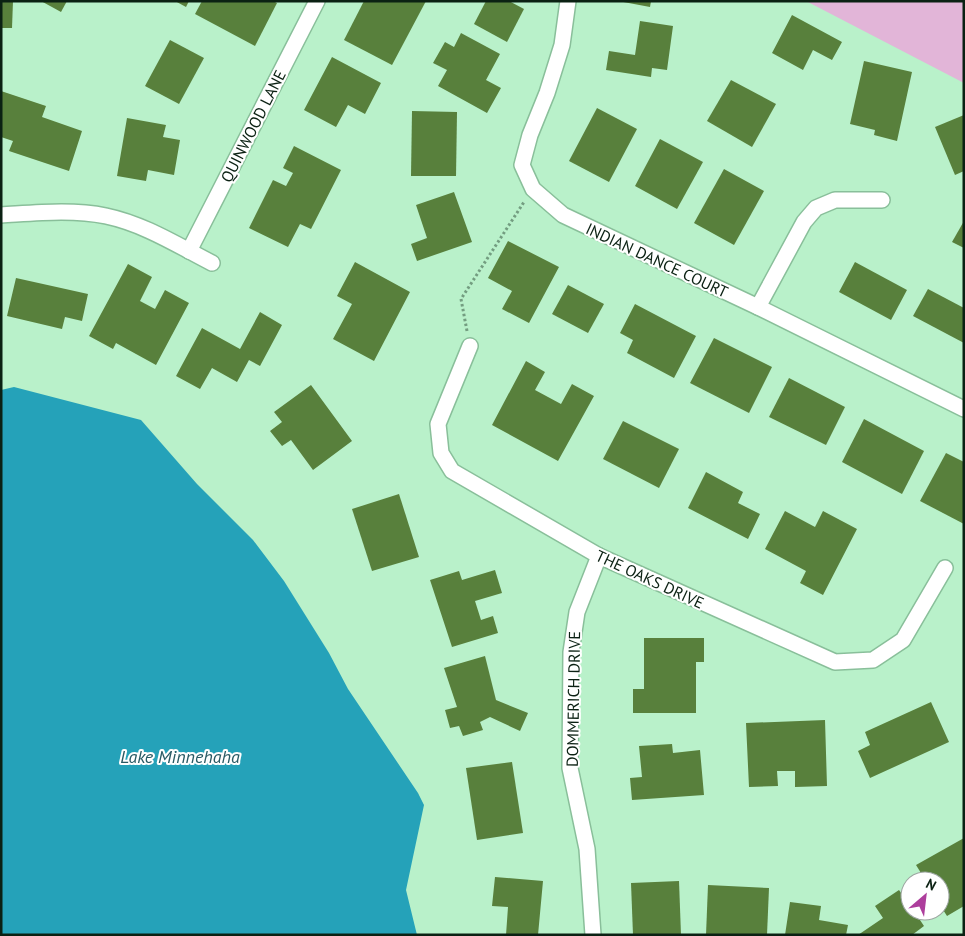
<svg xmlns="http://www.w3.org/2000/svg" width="965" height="936" font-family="'PT Sans',sans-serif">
<rect width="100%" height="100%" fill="#b9f1ca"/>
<!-- green -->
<path fill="#e2b5d8" d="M 806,1 L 964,1 L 964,83 Z"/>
<!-- water -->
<path fill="#25a2b9" d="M 14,387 L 141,420 L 197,484 L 253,540 L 284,581 L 329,653 L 348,689 L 418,793 L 424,805 L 406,890 L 417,935 L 1,935 L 1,390 Z"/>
<!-- building -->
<g fill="#58803c">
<path d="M 1,1 L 13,1 L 12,28 L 1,28 Z"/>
<path d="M 41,1 L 67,1 L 61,12 Z"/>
<path d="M 175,1 L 189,1 L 186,7 Z"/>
<path d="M 202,1 L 273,1 L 277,3 L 255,46 L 195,14 Z"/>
<path d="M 364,1 L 426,1 L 392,65 L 344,40 Z"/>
<path d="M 486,1 L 509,1 L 524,9 L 507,42 L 474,24 Z"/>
<path d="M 618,1 L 651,1 L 650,7 Z"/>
<path d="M 792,15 L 842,42 L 832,60 L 813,50 L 803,70 L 772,53 Z"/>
<path d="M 640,21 L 673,26 L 667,70 L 652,68 L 651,77 L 606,70 L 609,51 L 635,55 Z"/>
<path d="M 461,33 L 500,54 L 486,80 L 501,88 L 487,113 L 438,86 L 447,70 L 433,63 L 445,42 L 454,47 Z"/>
<path d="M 170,40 L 204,58 L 179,104 L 145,86 Z"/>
<path d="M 332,57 L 381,83 L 365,114 L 348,105 L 336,127 L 304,110 Z"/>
<path d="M 864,61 L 912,72 L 897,141 L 874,135 L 875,130 L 850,124 Z"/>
<path d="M 731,80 L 776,104 L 752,147 L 707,121 Z"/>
<path d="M 1,91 L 46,106 L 42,117 L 82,131 L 69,171 L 9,151 L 13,141 L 1,137 Z"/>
<path d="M 597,108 L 637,129 L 609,182 L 569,161 Z"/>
<path d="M 412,111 L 457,112 L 456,176 L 411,176 Z"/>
<path d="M 964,115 L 964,171 L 955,175 L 935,127 Z"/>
<path d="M 127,118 L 166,125 L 163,137 L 180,140 L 174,175 L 148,170 L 146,181 L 117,176 Z"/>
<path d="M 660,139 L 703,162 L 677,209 L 635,186 Z"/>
<path d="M 294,146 L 341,170 L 311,229 L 300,224 L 288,247 L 249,228 L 273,180 L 286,186 L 293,173 L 283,168 Z"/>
<path d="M 724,169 L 764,191 L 734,245 L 694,223 Z"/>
<path d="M 454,192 L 472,242 L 417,261 L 411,244 L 427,238 L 416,205 Z"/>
<path d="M 964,221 L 964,248 L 952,242 Z"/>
<path d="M 508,241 L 559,267 L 529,323 L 502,309 L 512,291 L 488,278 Z"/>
<path d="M 355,262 L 410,292 L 374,361 L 333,339 L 352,304 L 337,296 Z"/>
<path d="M 855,262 L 907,290 L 891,320 L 839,292 Z"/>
<path d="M 128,264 L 152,277 L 140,301 L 155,309 L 165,290 L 189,303 L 156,365 L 116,343 L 113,349 L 89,336 Z"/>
<path d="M 16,278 L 88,294 L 82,321 L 65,317 L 62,329 L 7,316 Z"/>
<path d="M 568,285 L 604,304 L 588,333 L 552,314 Z"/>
<path d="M 928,289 L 964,308 L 964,343 L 913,316 Z"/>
<path d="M 635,304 L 696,336 L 674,378 L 627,353 L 633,340 L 620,333 Z"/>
<path d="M 260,312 L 282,325 L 260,366 L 249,360 L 237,382 L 212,368 L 200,389 L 176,376 L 202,328 L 240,349 Z"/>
<path d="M 714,338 L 772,367 L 749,413 L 690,383 Z"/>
<path d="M 526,361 L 545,372 L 535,390 L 561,404 L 572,384 L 594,396 L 558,461 L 492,425 Z"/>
<path d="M 789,378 L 845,407 L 826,445 L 769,417 Z"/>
<path d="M 311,385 L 352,441 L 313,470 L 291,440 L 282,446 L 270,431 L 282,422 L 274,412 Z"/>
<path d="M 864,419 L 924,451 L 902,494 L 842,462 Z"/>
<path d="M 623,421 L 679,449 L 659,488 L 603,459 Z"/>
<path d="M 946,453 L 964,462 L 964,524 L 920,501 Z"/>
<path d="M 706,472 L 743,492 L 738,503 L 760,514 L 748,539 L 688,508 Z"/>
<path d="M 399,494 L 419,557 L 372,571 L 352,509 Z"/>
<path d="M 785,511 L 815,527 L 823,511 L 857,529 L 823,595 L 800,583 L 806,571 L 765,549 Z"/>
<path d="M 495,570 L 502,593 L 475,601 L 481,620 L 493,616 L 498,633 L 452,647 L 430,580 L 459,571 L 462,580 Z"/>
<path d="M 644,638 L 704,638 L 704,662 L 696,662 L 696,713 L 633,713 L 633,689 L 644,689 Z"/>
<path d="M 485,656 L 496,700 L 528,713 L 520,731 L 490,717 L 480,722 L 483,730 L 463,736 L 459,726 L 450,728 L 445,710 L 457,707 L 444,668 Z"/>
<path d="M 931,702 L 949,742 L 870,778 L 858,751 L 870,745 L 865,732 Z"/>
<path d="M 825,720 L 827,786 L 795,787 L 795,771 L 777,771 L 778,786 L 749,787 L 746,723 Z"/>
<path d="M 672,744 L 673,753 L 700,750 L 704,795 L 632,800 L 630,778 L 642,777 L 639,746 Z"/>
<path d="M 512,762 L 523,833 L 477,840 L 466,768 Z"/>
<path d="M 964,838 L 964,906 L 947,916 L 940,905 L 940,881 L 926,881 L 916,865 Z"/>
<path d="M 495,877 L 543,881 L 538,935 L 506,935 L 508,907 L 492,906 Z"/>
<path d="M 679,881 L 681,935 L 633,935 L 631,883 Z"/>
<path d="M 708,885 L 769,888 L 767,935 L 706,935 Z"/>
<path d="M 899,890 L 910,906 L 910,911 L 914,911 L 924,926 L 912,935 L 858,935 L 883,918 L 875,906 Z"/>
<path d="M 790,902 L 821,906 L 819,920 L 848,925 L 846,935 L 785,935 Z"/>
</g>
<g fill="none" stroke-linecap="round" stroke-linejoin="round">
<!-- minor casing -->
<g stroke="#89bf9a" stroke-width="18">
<g id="minor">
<path d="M 568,1 L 562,45 L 547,93 L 530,135 L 522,165 L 533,189 L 563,215 L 758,307 L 964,409"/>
<path d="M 1,215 C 35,213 72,209 106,216 C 144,224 177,245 212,263"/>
<path d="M 189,251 L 317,1"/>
<path d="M 758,307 L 804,222 L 816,208 L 835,200 L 882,200"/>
<path d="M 470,346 L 438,424 L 441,453 L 452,471 L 599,556 L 835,662 L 873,660 L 903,640 L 945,568"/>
<path d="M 593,935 L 587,849 L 570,768 L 571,652 L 577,612 L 599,556"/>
</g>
</g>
<!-- path -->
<path stroke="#739d80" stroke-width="3" stroke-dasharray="2.5 2.5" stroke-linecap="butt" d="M 467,331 L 461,299 L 524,202"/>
<!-- minor -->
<use href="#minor" stroke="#fff" stroke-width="15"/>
</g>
<g text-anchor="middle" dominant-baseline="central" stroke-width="4" stroke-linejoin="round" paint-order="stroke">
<!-- street labels -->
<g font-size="16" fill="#0b2113" stroke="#fff">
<text transform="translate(253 126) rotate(-63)">QUINWOOD LANE</text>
<text transform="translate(657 260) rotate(25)">INDIAN DANCE COURT</text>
<text transform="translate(650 579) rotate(25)">THE OAKS DRIVE</text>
<text transform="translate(573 699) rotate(-89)">DOMMERICH DRIVE</text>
</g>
<!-- water labels -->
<g font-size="18" font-style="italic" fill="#295a64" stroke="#fff">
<text x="180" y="756">Lake Minnehaha</text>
</g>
</g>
<!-- border -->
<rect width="965" height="936" fill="none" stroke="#0b2113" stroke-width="5"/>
<!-- north arrow -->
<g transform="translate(925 896) rotate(28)"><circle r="24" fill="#ffffff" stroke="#9da6a1"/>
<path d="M0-4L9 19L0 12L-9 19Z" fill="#ad3e9c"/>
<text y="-8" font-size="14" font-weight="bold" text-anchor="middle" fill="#0b2113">N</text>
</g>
</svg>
